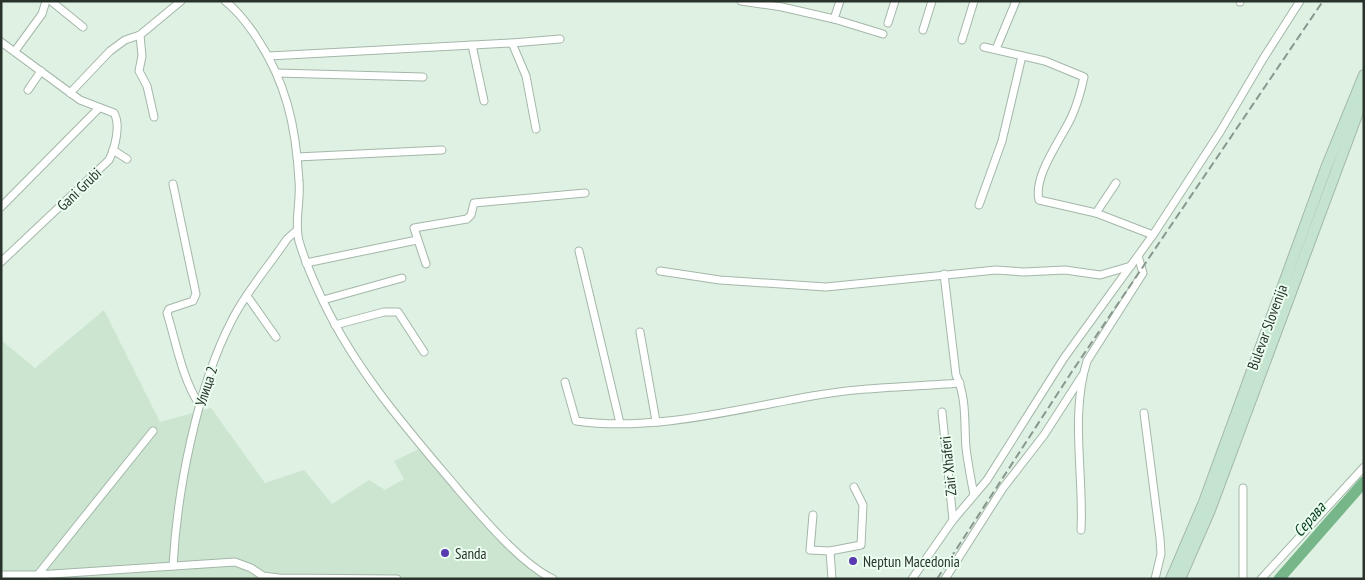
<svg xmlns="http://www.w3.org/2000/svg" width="1365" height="580" font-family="'PT Sans Narrow',sans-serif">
<rect width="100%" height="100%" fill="#def1e2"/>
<!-- built -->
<path fill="#cbe5d1" d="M 104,310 L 160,422 L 211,408 L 265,483 L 304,470 L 332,504 L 369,480 L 385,490 L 404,479 L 394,461 L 419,449 L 482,519 L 543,579 L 1,579 L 1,340 L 35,368 Z"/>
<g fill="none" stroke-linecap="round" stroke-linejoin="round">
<!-- river -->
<path stroke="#77b689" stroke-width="11" d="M 1279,579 L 1364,482"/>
<!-- street casing -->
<g stroke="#a4b7a9" stroke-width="9">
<g id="street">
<path d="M 51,1 L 83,27"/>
<path d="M 225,1 C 237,10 246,22 255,35 C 286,81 296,126 299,181 C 301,201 294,222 299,241 C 305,262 314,282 323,301 C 357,372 407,429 457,488 C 480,515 521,564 553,579"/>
<path d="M 741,1 L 782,7 L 834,19"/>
<path d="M 840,1 L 834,19 L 883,34"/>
<path d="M 1240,2 L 1240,1"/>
<path d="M 888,23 L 895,1"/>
<path d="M 923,30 L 932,1"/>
<path d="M 140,35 L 142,56 L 139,71 L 147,86 L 154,117"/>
<path d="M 962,40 L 974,1"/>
<path d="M 1,42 L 80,100 L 114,113 C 121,125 115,148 109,160 L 1,262"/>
<path d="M 512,43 L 560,39"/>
<path d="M 472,45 L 484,101"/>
<path d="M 984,47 L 1045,61 L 1084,77 C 1081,91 1077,105 1071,118 C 1061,139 1033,176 1039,200 L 1096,213 L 1153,235"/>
<path d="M 996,49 L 1016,1"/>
<path d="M 15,51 L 42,14 L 46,1"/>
<path d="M 269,56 L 512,43 L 526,76 L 536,129"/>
<path d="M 277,73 L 423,77"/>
<path d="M 28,90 L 41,71"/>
<path d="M 70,93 L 110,51 L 125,40 L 140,35 L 181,1"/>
<path d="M 113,150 L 127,159"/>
<path d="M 297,157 L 442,150"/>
<path d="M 173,184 L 196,294 L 193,301 L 169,309 L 167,313 C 176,342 182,378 199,404"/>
<path d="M 979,205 L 1002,141 L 1022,56"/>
<path d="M 1,207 L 99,108"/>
<path d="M 1096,213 L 1116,183"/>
<path d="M 579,251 L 620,423"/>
<path d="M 306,263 L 417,240"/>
<path d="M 426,264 L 414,228 L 467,219 L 471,215 L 474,203 L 585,193"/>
<path d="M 660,271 L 720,280 L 826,287 L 996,270 L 1024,272 L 1065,270 L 1100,275 L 1131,266"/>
<path d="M 944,274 L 956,375 C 967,398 964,423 966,448 C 968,464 971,480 974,495"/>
<path d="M 247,296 L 276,337"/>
<path d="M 323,300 L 402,278"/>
<path d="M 335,325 L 384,312 L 398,312 L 424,352"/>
<path d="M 640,332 L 656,421"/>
<path d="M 565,382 L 576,421 C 653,432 737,409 812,396 C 860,387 911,387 960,383"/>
<path d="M 942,412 L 953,520"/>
<path d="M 1144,413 L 1160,538 L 1161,554 L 1155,579"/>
<path d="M 1243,488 L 1243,579"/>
<path d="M 813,515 L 810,550 L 830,551 L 861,545 L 863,505 L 854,487"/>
<path d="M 1081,530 C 1084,475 1070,415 1087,361 L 1143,273 L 1138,256"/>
<path d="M 830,551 L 832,579"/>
<path d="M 173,566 C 177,491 197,387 232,320 C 246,292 269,266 287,239 L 297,230"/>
<path d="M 1,575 L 37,575 L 235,562 L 251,568 L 263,576 L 279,578 L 397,579"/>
<path d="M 36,577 L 153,431"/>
<path d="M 912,579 L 953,520 L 987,480 L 1064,358 L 1153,235 L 1220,132 L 1263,59 L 1300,1"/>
<path d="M 945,579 L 1003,488 L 1044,435 L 1082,376"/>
<path d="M 1261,579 L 1364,467"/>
</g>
</g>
<!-- secondary casing -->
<g stroke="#a4b7a9" stroke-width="12">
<g id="secondary">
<path d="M 1171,579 L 1204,502 L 1326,168 L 1364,75"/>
<path d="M 1180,579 L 1210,510 L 1364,96"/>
</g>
</g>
<!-- street -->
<use href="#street" stroke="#fff" stroke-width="7"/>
<!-- secondary -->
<use href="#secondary" stroke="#c4e4d0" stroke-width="10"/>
<!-- rail -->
<path stroke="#89978c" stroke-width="2" stroke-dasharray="8 4" stroke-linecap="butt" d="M 937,579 L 1071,373 L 1323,1"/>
</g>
<!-- markers -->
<g fill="#5a3ab2" stroke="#ebfeef" stroke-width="2">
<circle cx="445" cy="553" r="5"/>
<circle cx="853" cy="561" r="5"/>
</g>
<g text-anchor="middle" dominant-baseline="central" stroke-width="4" stroke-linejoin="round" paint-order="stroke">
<!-- street labels -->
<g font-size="15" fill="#2a322c" stroke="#ebfeef">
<text transform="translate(79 189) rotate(-44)">Gani Grubi</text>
<text transform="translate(1267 327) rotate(-70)">Bulevar Slovenija</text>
<text transform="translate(206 386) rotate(-72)">Улица 2</text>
<text transform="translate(948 466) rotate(-96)">Zair Xhaferi</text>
</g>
<!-- poi labels -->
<g font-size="15" fill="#2a322c" stroke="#ebfeef" text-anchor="start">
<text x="455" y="553">Sanda</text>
<text x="863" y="561">Neptun Macedonia</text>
</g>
<!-- water labels -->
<g font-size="16" font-style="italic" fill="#093c1e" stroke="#ebfeef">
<text transform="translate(1309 519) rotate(-49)">Серава</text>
</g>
</g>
<!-- border -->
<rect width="1365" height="580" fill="none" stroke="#2a322c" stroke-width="5"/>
</svg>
